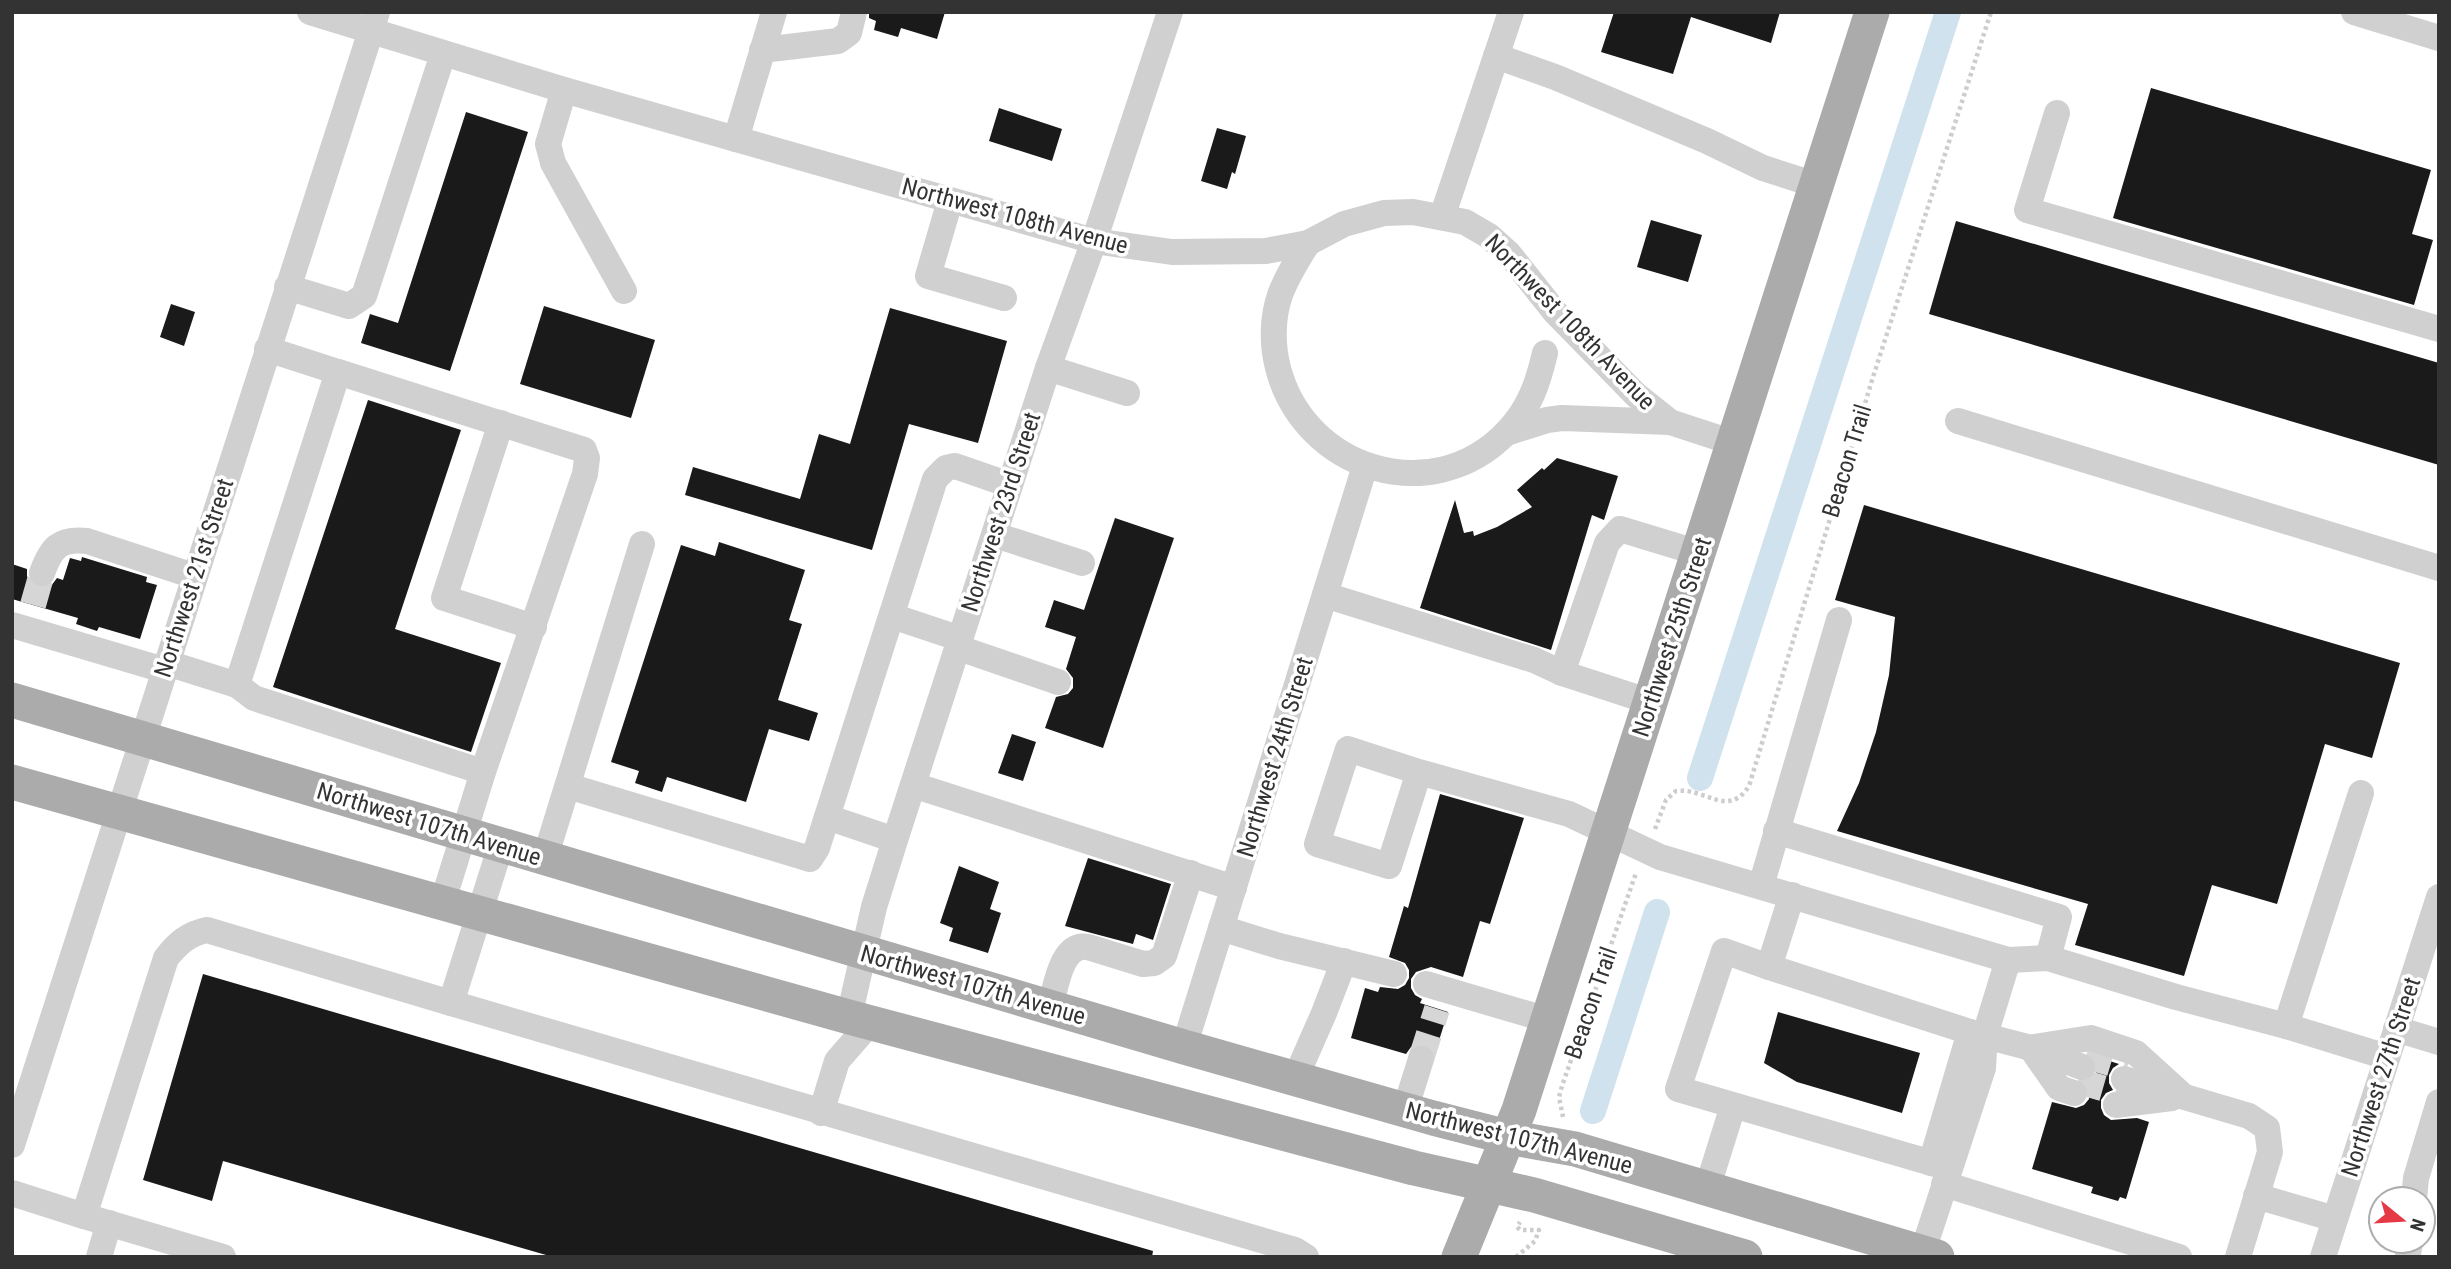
<svg xmlns="http://www.w3.org/2000/svg" width="2451" height="1269" font-family="'Roboto Condensed',sans-serif">
<rect width="100%" height="100%" fill="#fff"/>
<g fill="none" stroke-linecap="round" stroke-linejoin="round">
<!-- canal -->
<g stroke="#cfe2ee" stroke-width="26">
<path d="M 1700,778 L 1948,12"/>
<path d="M 1593,1111 L 1657,912"/>
</g>
</g>
<!-- building -->
<g fill="#1a1a1a">
<path d="M 869,12 L 945,12 L 937,39 L 901,28 L 898,37 L 874,30 L 876,21 L 869,18 Z"/>
<path d="M 1614,12 L 1780,12 L 1771,43 L 1691,17 L 1673,74 L 1601,52 Z"/>
<path d="M 2151,88 L 2431,170 L 2412,234 L 2433,240 L 2414,305 L 2113,218 Z"/>
<path d="M 999,108 L 1062,129 L 1052,161 L 989,141 Z"/>
<path d="M 466,112 L 528,132 L 450,371 L 361,343 L 370,314 L 398,323 Z"/>
<path d="M 1217,128 L 1246,136 L 1235,174 L 1232,172 L 1227,189 L 1201,181 Z"/>
<path d="M 1651,220 L 1702,235 L 1688,282 L 1637,267 Z"/>
<path d="M 1956,221 L 2439,363 L 2439,465 L 1929,314 Z"/>
<path d="M 171,304 L 195,312 L 184,346 L 160,337 Z"/>
<path d="M 544,306 L 655,340 L 631,418 L 520,384 Z"/>
<path d="M 890,308 L 1007,341 L 978,443 L 909,424 L 872,550 L 685,495 L 693,467 L 800,499 L 819,434 L 850,444 Z"/>
<path d="M 368,400 L 461,430 L 395,629 L 501,663 L 471,752 L 273,687 Z"/>
<path d="M 1557,458 L 1618,476 L 1604,520 L 1592,515 L 1551,650 L 1420,608 L 1455,500 L 1464,533 L 1473,531 L 1474,536 L 1497,527 L 1532,507 L 1517,490 L 1542,468 L 1544,470 Z"/>
<path d="M 1864,505 L 2400,663 L 2372,758 L 2325,744 L 2277,904 L 2212,885 L 2184,976 L 2075,945 L 2088,904 L 1837,831 L 1859,783 L 1876,732 L 1889,675 L 1895,617 L 1835,600 Z"/>
<path d="M 1115,518 L 1174,538 L 1103,748 L 1045,728 L 1056,697 L 1068,694 L 1073,688 L 1073,678 L 1066,669 L 1076,637 L 1045,627 L 1054,600 L 1084,610 Z"/>
<path d="M 719,542 L 805,570 L 789,620 L 802,624 L 778,700 L 818,713 L 809,741 L 769,729 L 746,802 L 667,777 L 662,792 L 635,783 L 639,771 L 611,762 L 681,545 L 715,556 Z"/>
<path d="M 82,557 L 147,577 L 146,582 L 157,585 L 140,639 L 99,627 L 97,631 L 76,624 L 78,618 L 12,599 L 12,564 L 27,569 L 27,576 L 30,583 L 37,588 L 44,589 L 51,586 L 57,578 L 63,580 L 70,558 L 81,561 Z"/>
<path d="M 1012,734 L 1036,742 L 1023,781 L 998,773 Z"/>
<path d="M 1440,794 L 1524,818 L 1490,924 L 1480,921 L 1463,977 L 1431,967 L 1416,972 L 1411,979 L 1411,988 L 1415,995 L 1422,999 L 1420,1003 L 1448,1012 L 1435,1053 L 1426,1044 L 1418,1044 L 1411,1047 L 1406,1054 L 1351,1038 L 1365,988 L 1378,992 L 1380,987 L 1398,989 L 1405,985 L 1409,978 L 1409,970 L 1405,963 L 1389,957 L 1404,906 L 1408,908 Z"/>
<path d="M 1088,858 L 1171,884 L 1153,940 L 1136,934 L 1133,944 L 1065,926 Z"/>
<path d="M 959,866 L 999,882 L 990,909 L 1001,913 L 988,953 L 949,941 L 953,928 L 940,923 Z"/>
<path d="M 203,974 L 1153,1251 L 1152,1257 L 553,1257 L 223,1161 L 212,1201 L 143,1180 Z"/>
<path d="M 1778,1012 L 1920,1053 L 1902,1113 L 1797,1082 L 1764,1063 Z"/>
<path d="M 2091,1055 L 2119,1064 L 2113,1068 L 2109,1075 L 2109,1083 L 2113,1090 L 2106,1093 L 2101,1100 L 2101,1108 L 2104,1115 L 2111,1120 L 2137,1118 L 2149,1122 L 2126,1199 L 2120,1197 L 2118,1201 L 2091,1193 L 2093,1187 L 2032,1169 L 2052,1102 L 2076,1108 L 2084,1105 L 2089,1099 L 2089,1091 L 2085,1082 L 2096,1073 L 2098,1065 Z"/>
</g>
<g fill="none" stroke-linecap="round" stroke-linejoin="round">
<!-- minor-tunnel -->
<g stroke="#d6d6d6" stroke-width="26" stroke-dasharray="26 13" stroke-linecap="butt">
<path d="M 33,605 L 42,573"/>
<path d="M 2086,1056 L 2127,1068"/>
<path d="M 1421,1059 L 1437,1009"/>
<path d="M 2078,1081 L 2120,1093"/>
</g>
<!-- path -->
<g stroke="#cdcdcd" stroke-width="4.5" stroke-dasharray="3.5 3.5" stroke-linecap="butt">
<path d="M 1655,829 L 1666,800 L 1676,791 C 1705,787 1728,819 1749,786 L 1873,377 L 1991,12"/>
<path d="M 1563,1117 L 1559,1097 L 1562,1086 L 1636,873"/>
<path d="M 1516,1257 L 1535,1241 L 1539,1230 L 1520,1230 L 1517,1227 L 1520,1222"/>
</g>
<!-- minor -->
<g stroke="#d0d0d0" stroke-width="26">
<path d="M 310,12 L 564,90 L 1094,241 L 1172,252 L 1266,251 L 1308,243 L 1344,224 L 1384,213 L 1413,212 L 1465,222 L 1489,236 L 1509,254 L 1555,312 L 1636,395 L 1670,422 L 1734,443"/>
<path d="M 2354,12 L 2439,38"/>
<path d="M 762,50 L 838,41 L 849,33 L 854,12"/>
<path d="M 1496,56 L 1555,77 L 1707,141 L 1763,168 L 1816,185"/>
<path d="M 564,90 L 548,144 L 553,163 L 624,291"/>
<path d="M 2057,113 L 2027,210 L 2439,329"/>
<path d="M 736,139 L 774,12"/>
<path d="M 950,201 L 928,276 L 1004,298"/>
<path d="M 1442,217 L 1511,12"/>
<path d="M 1308,243 C 1297,260 1287,276 1280,295 C 1272,318 1272,345 1278,368 C 1304,469 1431,510 1506,433 C 1529,410 1538,383 1545,353"/>
<path d="M 287,287 L 349,306 L 364,296 L 443,54"/>
<path d="M 267,349 L 338,372"/>
<path d="M 1048,368 L 1127,393"/>
<path d="M 1958,421 L 2439,568"/>
<path d="M 501,423 L 444,598 L 534,627"/>
<path d="M 1506,433 L 1547,420 L 1562,418 L 1670,422"/>
<path d="M 995,535 L 1082,563"/>
<path d="M 42,573 C 51,548 59,538 87,541 L 194,576"/>
<path d="M 1325,595 L 1534,660 L 1562,673"/>
<path d="M 892,616 L 961,639"/>
<path d="M 12,625 L 164,670"/>
<path d="M 959,648 L 1058,682"/>
<path d="M 167,663 L 237,685"/>
<path d="M 1651,702 L 1562,673 L 1607,543 L 1620,529 L 1699,553"/>
<path d="M 1419,772 L 1389,866 L 1317,844 L 1348,749 L 1419,772 L 1569,814 L 1660,857 L 2008,960 L 2048,958 L 2176,997 L 2286,1026 L 2387,1057"/>
<path d="M 913,785 L 1234,888"/>
<path d="M 568,786 L 810,859 L 817,848 L 935,479 L 946,468 L 955,466 L 1010,485"/>
<path d="M 827,817 L 895,840"/>
<path d="M 1776,831 L 2059,917 L 2048,958"/>
<path d="M 545,858 L 642,544"/>
<path d="M 1761,886 L 1839,620"/>
<path d="M 1792,895 L 1769,967 L 1724,951 L 1678,1089 L 1949,1168"/>
<path d="M 442,904 L 483,772 L 585,474 L 587,458 L 584,450 L 338,372 L 237,685 L 254,698 L 483,772"/>
<path d="M 1221,928 L 1279,946 L 1394,974"/>
<path d="M 1769,967 L 1970,1032 L 2031,1048 L 2082,1067"/>
<path d="M 1426,984 L 1548,1020"/>
<path d="M 451,1003 L 1295,1250 L 1306,1257"/>
<path d="M 1050,1007 C 1056,987 1061,942 1088,947 L 1143,964 L 1154,963 L 1164,956 L 1191,873"/>
<path d="M 849,1017 L 874,907 L 895,840 L 1048,368 L 1094,241 L 1170,12"/>
<path d="M 2286,1026 L 2361,793"/>
<path d="M 2396,1029 L 2439,1042"/>
<path d="M 1184,1047 L 1365,466"/>
<path d="M 2034,1047 L 2091,1038 L 2136,1053 L 2180,1093"/>
<path d="M 2031,1048 L 2059,1088 L 2074,1093"/>
<path d="M 1295,1079 L 1324,1013 L 1344,961"/>
<path d="M 2124,1079 L 2249,1116 L 2267,1128 L 2270,1152 L 2238,1257"/>
<path d="M 2116,1105 L 2172,1098"/>
<path d="M 1405,1110 L 1421,1059"/>
<path d="M 821,1113 L 837,1061 L 870,1023"/>
<path d="M 12,1145 L 377,12"/>
<path d="M 1931,1163 L 1970,1032"/>
<path d="M 1944,1184 L 2179,1257"/>
<path d="M 1707,1189 L 1733,1106"/>
<path d="M 12,1193 L 84,1216 L 166,958 C 178,943 188,934 207,930 L 451,1003 L 501,845"/>
<path d="M 2256,1196 L 2335,1219"/>
<path d="M 2414,1199 L 2416,1178 L 2439,1102"/>
<path d="M 84,1216 L 223,1257"/>
<path d="M 2408,1255 L 2410,1241"/>
<path d="M 99,1257 L 109,1223"/>
<path d="M 1921,1257 L 1983,1068 L 1985,1035 L 2008,960"/>
<path d="M 2323,1257 L 2439,897"/>
</g>
<!-- major -->
<g stroke="#ababab" stroke-width="35">
<path d="M 12,700 L 1184,1047 L 1433,1118 L 1507,1137 L 1575,1149 L 1937,1257"/>
<path d="M 12,782 L 849,1017 L 1414,1168 L 1534,1195 L 1745,1257"/>
<path d="M 1459,1257 L 1519,1110 L 1872,12"/>
</g>
</g>
<g text-anchor="middle" dominant-baseline="central" stroke-width="7" stroke-linejoin="round" paint-order="stroke">
<!-- street labels -->
<g font-size="24" fill="#333" stroke="#fff">
<text transform="translate(1015 216) rotate(15)">Northwest 108th Avenue</text>
<text transform="translate(1570 322) rotate(46)">Northwest 108th Avenue</text>
<text transform="translate(1847 461) rotate(-73)">Beacon Trail</text>
<text transform="translate(1001 512) rotate(-72)">Northwest 23rd Street</text>
<text transform="translate(194 578) rotate(-72)">Northwest 21st Street</text>
<text transform="translate(1672 637) rotate(-72)">Northwest 25th Street</text>
<text transform="translate(1275 757) rotate(-73)">Northwest 24th Street</text>
<text transform="translate(429 824) rotate(17)">Northwest 107th Avenue</text>
<text transform="translate(973 985) rotate(16)">Northwest 107th Avenue</text>
<text transform="translate(1591 1003) rotate(-71)">Beacon Trail</text>
<text transform="translate(2381 1077) rotate(-72)">Northwest 27th Street</text>
<text transform="translate(1519 1138) rotate(14)">Northwest 107th Avenue</text>
</g>
</g>
<!-- border -->
<rect width="2451" height="1269" fill="none" stroke="#333333" stroke-width="28"/>
<!-- north arrow -->
<g transform="translate(2402 1220) rotate(108)"><circle r="33" fill="#ffffff" stroke="#adadad" stroke-width="2"/>
<path d="M0-5L12 26L0 18L-12 26Z" fill="#e63946"/>
<text y="-10" font-size="19" font-weight="bold" text-anchor="middle" fill="#333333">N</text>
</g>
</svg>
